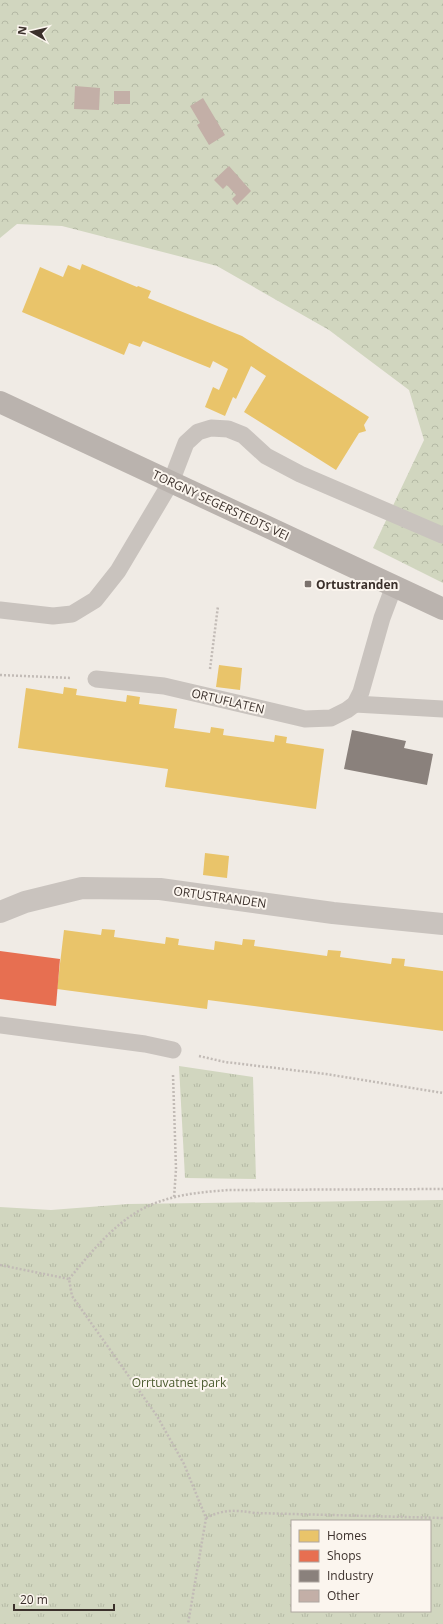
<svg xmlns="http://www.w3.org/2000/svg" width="443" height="1624" font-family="'Open Sans',sans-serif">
<defs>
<pattern id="forest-crowns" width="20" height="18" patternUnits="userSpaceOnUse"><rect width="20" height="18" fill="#d1d6bf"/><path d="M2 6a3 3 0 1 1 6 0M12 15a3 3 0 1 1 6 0" fill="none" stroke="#b4b8a4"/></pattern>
<pattern id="park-tufts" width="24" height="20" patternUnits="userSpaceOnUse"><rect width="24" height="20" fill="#d1d6bf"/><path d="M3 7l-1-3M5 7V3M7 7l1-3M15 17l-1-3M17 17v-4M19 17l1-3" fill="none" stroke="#b4b8a4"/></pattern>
</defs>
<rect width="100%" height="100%" fill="#f0ebe5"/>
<!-- forest -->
<path fill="url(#forest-crowns)" d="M 0,0 L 443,0 L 443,583 L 373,548 L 424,440 L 409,390 L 329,330 L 217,266 L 62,226 L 17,224 L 0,238 Z"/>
<!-- park -->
<g fill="url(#park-tufts)" fill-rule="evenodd">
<path d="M 179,1066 L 253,1077 L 256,1179 L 185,1178 Z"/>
<path d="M 443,1200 L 443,1624 L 0,1624 L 0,1207 L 51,1210 L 128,1204 ZM 292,1521 L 430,1521 L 430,1611 L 292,1611 Z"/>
</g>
<!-- homes -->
<g fill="#e9c46a">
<path d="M 82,264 L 137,287 L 138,286 L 151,291 L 148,298 L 242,336 L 369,417 L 364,425 L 366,431 L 359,433 L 336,470 L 244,412 L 266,376 L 251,366 L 236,399 L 233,397 L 225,416 L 205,407 L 213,387 L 219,390 L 228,369 L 213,361 L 210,368 L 143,341 L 140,347 L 129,343 L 124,355 L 22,312 L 40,267 L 63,277 L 68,265 L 80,270 Z"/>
<path d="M 219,665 L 242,668 L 240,690 L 216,687 Z"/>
<path d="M 64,687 L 77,689 L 76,695 L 126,702 L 127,695 L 140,697 L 139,704 L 177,709 L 174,728 L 210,733 L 211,727 L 224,729 L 223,735 L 274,742 L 275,735 L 287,737 L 286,743 L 324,749 L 316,809 L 165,787 L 168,769 L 18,748 L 26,688 L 63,694 Z"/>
<path d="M 205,853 L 229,856 L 227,878 L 203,875 Z"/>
<path d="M 102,929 L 115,930 L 114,937 L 165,944 L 166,937 L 179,939 L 178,945 L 214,950 L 215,941 L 242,945 L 243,939 L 255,940 L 254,946 L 327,956 L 328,950 L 341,951 L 340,957 L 391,964 L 392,958 L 405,959 L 404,966 L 443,971 L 443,1031 L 208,1000 L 207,1009 L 57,989 L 64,930 L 101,935 Z"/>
</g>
<!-- shops -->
<path fill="#e76f51" d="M 0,951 L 60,959 L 56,1006 L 0,999 Z"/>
<!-- industry -->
<path fill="#8a817c" d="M 352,730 L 406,741 L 404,748 L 433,754 L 427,785 L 344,769 Z"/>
<!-- building -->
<g fill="#c3afa7">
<path d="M 75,86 L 100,88 L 99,110 L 74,109 Z"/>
<rect x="114" y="91" width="16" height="13"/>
<path d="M 203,98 L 225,135 L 209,145 L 197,125 L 200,123 L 190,106 Z"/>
<path d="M 229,166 L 251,191 L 237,205 L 232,199 L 236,195 L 227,185 L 223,189 L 214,180 Z"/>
</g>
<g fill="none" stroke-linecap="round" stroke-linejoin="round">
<!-- path -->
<g stroke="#c2bbb6" stroke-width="2.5" stroke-dasharray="2 2" stroke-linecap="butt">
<path d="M 210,669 L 218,606"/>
<path d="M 0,675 L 71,678"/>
<path d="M 199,1056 L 225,1062 L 326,1074 L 443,1093"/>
<path d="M 173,1075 L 176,1169 L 174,1198"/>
<path d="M 0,1265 L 69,1279 L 72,1296 L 157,1416 L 184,1464 L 206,1518 L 188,1624"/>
<path d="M 69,1279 C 93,1250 118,1218 153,1204 C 177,1194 203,1192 229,1190 L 443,1189"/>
<path d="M 206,1518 C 224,1509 235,1510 255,1513 L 443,1518"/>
</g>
<!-- service -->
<g stroke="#c9c3be" stroke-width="17">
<path d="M 0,610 L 53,616 L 72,614 L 95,600 L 118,571 L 171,482 L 186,443 L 198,432 L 211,428 L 228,429 L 243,435 L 266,456 L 300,474 L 442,535"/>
<path d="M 96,679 L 164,686 L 305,719 L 331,718 L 347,710 L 355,704 L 361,692 L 382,618 L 394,586"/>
<path d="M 355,704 L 443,709"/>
<path d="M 0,1025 L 145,1044 L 173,1050"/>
</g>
<!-- minor -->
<path stroke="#c9c3be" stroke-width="22" d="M 0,912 L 25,902 L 82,888 L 160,889 L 333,913 L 443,924"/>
<!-- secondary -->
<path stroke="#bab3ae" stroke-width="22" d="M 0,402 L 443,609"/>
</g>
<!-- markers -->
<rect fill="#7a716c" stroke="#fbf5ee" stroke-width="1.5" x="304" y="580" width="8" height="8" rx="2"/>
<g text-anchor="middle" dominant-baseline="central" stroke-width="4" stroke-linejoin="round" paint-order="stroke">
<!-- street labels -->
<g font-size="12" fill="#3b302b" stroke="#fbf5ee">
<text transform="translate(221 505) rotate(25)">TORGNY SEGERSTEDTS VEI</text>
<text transform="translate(228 701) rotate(13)">ORTUFLATEN</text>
<text transform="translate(220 897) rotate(8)">ORTUSTRANDEN</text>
</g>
<!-- poi labels -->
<g font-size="12" font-weight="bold" fill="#3b302b" stroke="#fbf5ee" text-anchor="start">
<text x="316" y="584">Ortustranden</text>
</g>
<!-- park labels -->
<g font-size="12" fill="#4a5a2e" stroke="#fbf5ee">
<text x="179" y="1382">Orrtuvatnet park</text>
</g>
</g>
<!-- legend -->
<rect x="291" y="1520" width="140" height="92" fill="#fbf5ee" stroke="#aea6a0"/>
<rect x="299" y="1530" width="20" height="12" fill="#e9c46a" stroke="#aea6a0"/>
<text x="327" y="1540" font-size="12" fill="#3b302b">Homes</text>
<rect x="299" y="1550" width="20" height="12" fill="#e76f51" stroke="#aea6a0"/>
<text x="327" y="1560" font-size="12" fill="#3b302b">Shops</text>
<rect x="299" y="1570" width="20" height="12" fill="#8a817c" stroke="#aea6a0"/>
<text x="327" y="1580" font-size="12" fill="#3b302b">Industry</text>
<rect x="299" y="1590" width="20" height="12" fill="#c3afa7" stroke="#aea6a0"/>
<text x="327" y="1600" font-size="12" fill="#3b302b">Other</text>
<!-- north arrow -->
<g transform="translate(32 32) rotate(278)" stroke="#fbf5ee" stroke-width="3" paint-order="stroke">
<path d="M0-3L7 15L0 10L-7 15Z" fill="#3b302b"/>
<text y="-6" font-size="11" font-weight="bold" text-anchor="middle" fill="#3b302b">N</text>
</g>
<!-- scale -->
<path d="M14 1604v6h100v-6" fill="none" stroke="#3b302b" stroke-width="2"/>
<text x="20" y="1604" font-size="12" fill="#3b302b" stroke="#fbf5ee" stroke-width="3" paint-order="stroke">20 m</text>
</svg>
